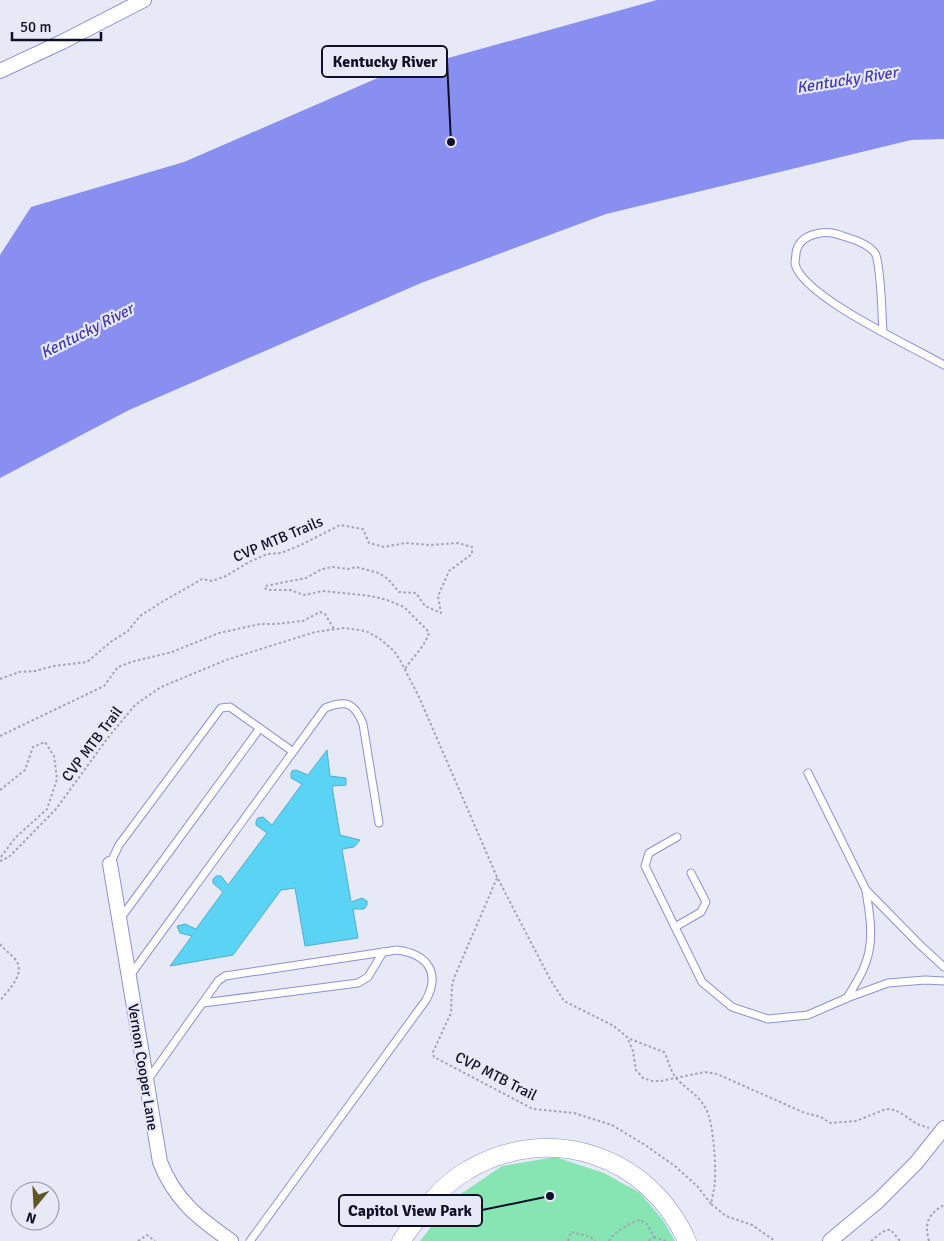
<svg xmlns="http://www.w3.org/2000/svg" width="944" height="1241" font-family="Signika,sans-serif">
<rect width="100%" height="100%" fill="#e7e9f7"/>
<!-- green -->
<path fill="#87e5b3" d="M 555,1157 L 604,1173 L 640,1193 L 663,1220 L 675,1241 L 420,1241 L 452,1200 L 502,1166 Z"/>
<!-- water -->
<path fill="#898ef1" d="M 657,0 L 944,0 L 944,139 L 911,140 L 606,214 L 421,283 L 129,410 L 0,478 L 0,255 L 31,207 L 184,162 L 380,77 Z"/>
<!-- building -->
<path fill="#5bd3f5" stroke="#52aec9" d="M 327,750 L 330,776 L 346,778 L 346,785 L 332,786 L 340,835 L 360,840 L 354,847 L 342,849 L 351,902 L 362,898 L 367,901 L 367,905 L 364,909 L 353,909 L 358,938 L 305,946 L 295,888 L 281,890 L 233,955 L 170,966 L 192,936 L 180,933 L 177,926 L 185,924 L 196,929 L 223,892 L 213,883 L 213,879 L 216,876 L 221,876 L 228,885 L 267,833 L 256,825 L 256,821 L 258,818 L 263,817 L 272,825 L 302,784 L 291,778 L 291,774 L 292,771 L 296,770 L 308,775 Z"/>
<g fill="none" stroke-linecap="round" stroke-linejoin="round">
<!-- service casing -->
<g stroke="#8c91d2" stroke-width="9">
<g id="service">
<path d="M 883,332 C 882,318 881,263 875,253 C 869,245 859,241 849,238 C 839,235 831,231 820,233 C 808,235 798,240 796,253 C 796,256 795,261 795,264 C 803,297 913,347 944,365"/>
<path d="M 808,773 L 866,890 L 920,945 L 944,967"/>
<path d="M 677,837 L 649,853 L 645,866 L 702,982 L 732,1007 L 768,1019 L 808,1015 L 847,998 L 888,983 L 925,980 L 944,981"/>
<path d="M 110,864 L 119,845 L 221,708 L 230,707 L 292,751"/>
<path d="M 120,919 L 260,728"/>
<path d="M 675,927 L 701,912 L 706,902 L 691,873"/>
<path d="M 129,977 L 325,708 C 346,700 354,702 363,724 L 379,823"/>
<path d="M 847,998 C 856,983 866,968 869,951 C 873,931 869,910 866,891"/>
<path d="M 203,1003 L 358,983 L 368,977 L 383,952"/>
<path d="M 147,1081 L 218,981 L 225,976 L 397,950 C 427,954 441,972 426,1000 L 250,1241"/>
</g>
</g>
<!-- minor casing -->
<g stroke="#8c91d2" stroke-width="16">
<g id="minor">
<path d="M 0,71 L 62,42 L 144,0"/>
<path d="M 110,864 L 160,1162 C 175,1200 198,1218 231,1241"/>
<path d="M 830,1241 L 878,1201 L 916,1163 L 944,1128"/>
</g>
</g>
<!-- tertiary casing -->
<g stroke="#8c91d2" stroke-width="19">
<path id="tertiary" d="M 401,1241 C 420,1215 439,1186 468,1170 C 549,1122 649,1155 687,1241"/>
</g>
<!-- path -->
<g stroke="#a2a4b5" stroke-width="2" stroke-dasharray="2.5 2.5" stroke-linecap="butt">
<path d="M 0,679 L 19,672 L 35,671 L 54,666 L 87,662 L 112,641 L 128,631 L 140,616 L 162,602 L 202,579 L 212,581 L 226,576 L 249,562 L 267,554 L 281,553 L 301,545 L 340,525 L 363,529 L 369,543 L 384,547 L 405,543 L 430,545 L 458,543 L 472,547 L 472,554 L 449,571 L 438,596 L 441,613 L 425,606 L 416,593 L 399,592 L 388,579 L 379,573 L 356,567 L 348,569 L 333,567 L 322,569 L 306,578 L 265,586 L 265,588 L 267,590 L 290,590 L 304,595 L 323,591 L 371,596 L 387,600 L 404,607 L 429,632 C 427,644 412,658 405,669"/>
<path d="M 0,736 L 104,686 L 118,667 L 131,662 L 172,652 L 219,633 L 260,624 L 274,624 L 303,621 L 320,612 L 325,614 L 334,629"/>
<path d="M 0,790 L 25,770 L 33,747 L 45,742 L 54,756 L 57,779 L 47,809 L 15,838 L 0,858"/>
<path d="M 0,861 L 9,857 L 56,809 L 107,739 L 135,705 L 161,687 L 226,660 L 315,632 L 344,628 L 366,631 L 380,639 L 394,651 L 400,660 L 419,697 L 497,877 L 550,979 L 564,1001 L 614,1026 L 627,1037 L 633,1051 L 636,1070 L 643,1078 L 652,1081 L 661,1081 L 705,1072 L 717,1074 L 805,1113 L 821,1117 L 830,1123 L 856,1121 L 886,1109 L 895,1110 L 904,1115 L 917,1124 L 929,1128"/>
<path d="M 497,878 L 454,978 L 452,986 L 451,1013 L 433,1052 L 434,1057 L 533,1109 L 574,1113 L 612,1125 L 645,1145 L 675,1166 L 698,1187 L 711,1204"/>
<path d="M 0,944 C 4,950 10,953 15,959 C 27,973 8,990 0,1001"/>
<path d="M 630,1039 L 664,1052 C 669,1061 670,1071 677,1079 C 688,1091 698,1094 706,1109 C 714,1123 717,1174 714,1189 C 713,1194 712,1199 711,1204 L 726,1216 L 752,1225 L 775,1241"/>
<path d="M 654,1237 L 666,1241"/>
<path d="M 138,1241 L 147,1235 L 155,1241"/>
<path d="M 568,1241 L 571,1232 L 591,1237 L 595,1241"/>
<path d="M 609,1241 C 614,1232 630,1222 640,1220 L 647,1224 L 654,1237"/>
<path d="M 649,1241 L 651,1238 L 654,1237"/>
<path d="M 871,1241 L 881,1233 L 886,1230 L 891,1230 L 900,1241"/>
<path d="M 929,1241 C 924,1223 928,1214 944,1205"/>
</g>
<!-- service -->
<use href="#service" stroke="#fff" stroke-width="7"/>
<!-- minor -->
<use href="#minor" stroke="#fff" stroke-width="14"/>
<!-- tertiary -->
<use href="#tertiary" stroke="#fff" stroke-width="18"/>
</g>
<g text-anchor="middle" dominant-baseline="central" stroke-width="4.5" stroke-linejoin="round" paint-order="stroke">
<!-- street labels -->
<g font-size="15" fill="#0f1028" stroke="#e7e9f7">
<text transform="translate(278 539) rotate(-23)">CVP MTB Trails</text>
<text transform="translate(92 744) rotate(-53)">CVP MTB Trail</text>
<text transform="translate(143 1067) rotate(81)">Vernon Cooper Lane</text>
<text transform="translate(496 1076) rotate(27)">CVP MTB Trail</text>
</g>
<!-- water labels -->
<g font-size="16" font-style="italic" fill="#433bad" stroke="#e7e9f7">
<text transform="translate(847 80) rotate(-9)">Kentucky River</text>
<text transform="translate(87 331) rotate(-27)">Kentucky River</text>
</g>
</g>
<!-- callouts -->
<path fill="none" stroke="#0f1028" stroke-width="2" d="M451 142L447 61M550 1196L482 1210"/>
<g fill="#0f1028" stroke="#e7e9f7" stroke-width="2">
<circle cx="451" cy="142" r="5"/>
<circle cx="550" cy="1196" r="5"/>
</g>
<g fill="#e7e9f7" stroke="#0f1028" stroke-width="2">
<rect x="322" y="46" width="125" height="31" rx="5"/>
<rect x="339" y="1195" width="143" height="31" rx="5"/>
</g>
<g font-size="16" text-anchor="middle" font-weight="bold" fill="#0f1028">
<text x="385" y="67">Kentucky River</text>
<text x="410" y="1216">Capitol View Park</text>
</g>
<!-- north arrow -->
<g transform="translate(35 1206) rotate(198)"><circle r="24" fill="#e7e9f7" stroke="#9192a4"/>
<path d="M0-4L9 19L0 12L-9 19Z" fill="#5f5623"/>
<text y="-8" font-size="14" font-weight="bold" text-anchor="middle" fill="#0f1028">N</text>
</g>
<!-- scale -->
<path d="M12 32v8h89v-8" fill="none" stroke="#0f1028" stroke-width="2.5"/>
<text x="20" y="32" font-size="15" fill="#0f1028" stroke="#e7e9f7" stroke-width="4" paint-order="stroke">50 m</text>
</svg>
